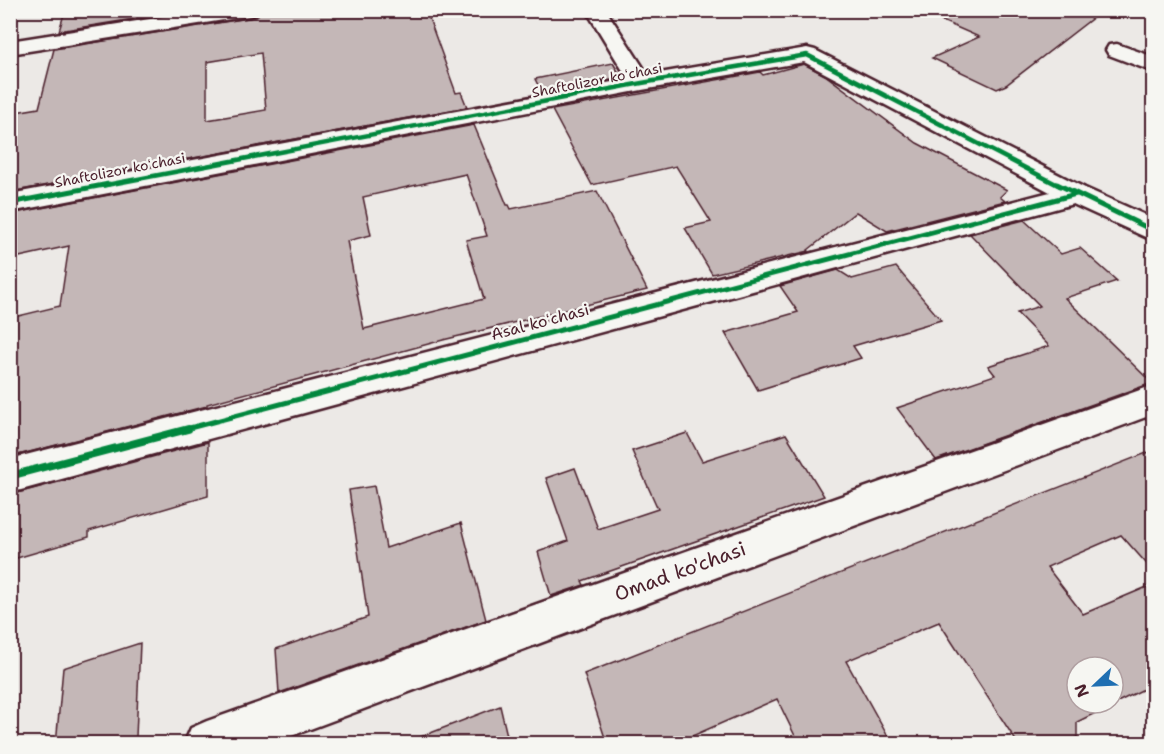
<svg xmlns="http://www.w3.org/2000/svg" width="1164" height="754" font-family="'Shantell Sans',sans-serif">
<rect width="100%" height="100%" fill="#ece9e6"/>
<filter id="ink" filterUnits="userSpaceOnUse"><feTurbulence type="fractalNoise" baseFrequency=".0167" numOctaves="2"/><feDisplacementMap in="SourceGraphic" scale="12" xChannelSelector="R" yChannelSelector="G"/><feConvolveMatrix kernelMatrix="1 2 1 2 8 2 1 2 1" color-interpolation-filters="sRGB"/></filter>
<g filter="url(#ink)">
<!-- building -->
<g fill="#c4b7b7" stroke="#4a1f2b" stroke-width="1.5" fill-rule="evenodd">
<path d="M 85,10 L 189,10 L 59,31 L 64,14 Z"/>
<path d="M 261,10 L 426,10 L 456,93 L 461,92 L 467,107 L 10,192 L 10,113 L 39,108 L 54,49 L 249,18 L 257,16 ZM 261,53 L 266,110 L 207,120 L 207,62 Z"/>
<path d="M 917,10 L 1103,10 L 1006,85 L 997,89 L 932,58 L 979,37 Z"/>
<path d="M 613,63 L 622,78 L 542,93 L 535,79 Z"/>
<path d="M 804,64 L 825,75 L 917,143 L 1007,190 L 1000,197 L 1005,201 L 887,231 L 856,212 L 808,250 L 809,251 L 712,274 L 685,228 L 711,222 L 676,166 L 592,185 L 552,110 L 760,72 L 763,75 Z"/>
<path d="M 474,125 L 507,205 L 509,205 L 511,209 L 597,191 L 647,290 L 443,340 L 207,404 L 207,406 L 10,457 L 10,318 L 60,306 L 69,246 L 10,259 L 10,214 ZM 466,174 L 487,236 L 466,240 L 484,299 L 364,329 L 347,241 L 371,235 L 363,197 Z"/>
<path d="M 1024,220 L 1061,254 L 1080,248 L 1117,281 L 1065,298 L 1152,383 L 936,460 L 897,408 L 995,375 L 988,366 L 1049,346 L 1017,313 L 1040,306 L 970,234 Z"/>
<path d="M 896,267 L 941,320 L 853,346 L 861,358 L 758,390 L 725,333 L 798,312 L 780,286 L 838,270 L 852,279 Z"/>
<path d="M 687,433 L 702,461 L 786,434 L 824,496 L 582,581 L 584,585 L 551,596 L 538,552 L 568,541 L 546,478 L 575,468 L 598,529 L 658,509 L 632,451 Z"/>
<path d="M 208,442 L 208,496 L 89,531 L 89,537 L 10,560 L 10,495 Z"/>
<path d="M 1154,450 L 1154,572 L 1121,535 L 1047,567 L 1083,614 L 1154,584 L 1154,684 L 1077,722 L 1077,737 L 1065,744 L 1018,744 L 939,622 L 846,661 L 892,744 L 799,744 L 777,699 L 674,744 L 607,744 L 584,674 ZM 1077,667 L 1113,667 L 1113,703 L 1077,703 Z"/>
<path d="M 374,486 L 386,548 L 461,523 L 486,620 L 279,693 L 276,649 L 368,617 L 349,490 Z"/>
<path d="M 140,643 L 136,737 L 118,744 L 56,744 L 63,668 Z"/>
<path d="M 500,706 L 509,744 L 411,744 L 410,741 Z"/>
</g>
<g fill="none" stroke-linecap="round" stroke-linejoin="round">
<!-- minor casing -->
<g stroke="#4a1f2b" stroke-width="5">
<g id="minor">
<path d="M 207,10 L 259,10 L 256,14 L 249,16 L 10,54 L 10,41 Z"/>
<path d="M 586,10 L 606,10 L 648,75 L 807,48 L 815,50 L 1085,188 L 1154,219 L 1154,241 L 1073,204 L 10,493 L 10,459 L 1050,192 L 804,62 L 642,90 L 10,212 L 10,194 L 628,79 Z"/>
<path d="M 1117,44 L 1154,57 L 1154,72 L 1109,55 L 1106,50 L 1109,45 Z"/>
<path d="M 1154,385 L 1154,414 L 270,744 L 184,744 L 191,728 L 207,721 Z"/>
</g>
</g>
<!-- minor -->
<use href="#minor" fill="#f6f6f2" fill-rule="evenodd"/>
<!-- cycleway-far2 casing -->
<g stroke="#f6f6f2" stroke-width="7">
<path id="cycleway-far2" d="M 101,186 L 642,83 L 807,55 L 1060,186"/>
</g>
<!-- cycleway-far1 casing -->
<g stroke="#f6f6f2" stroke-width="9">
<g id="cycleway-far1">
<path d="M 1057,184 L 1154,231"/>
<path d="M 10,203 L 109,184"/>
<path d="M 182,430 L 1076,194"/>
</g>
</g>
<!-- cycleway casing -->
<g stroke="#f6f6f2" stroke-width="11">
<path id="cycleway" d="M 10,476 L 188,429"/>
</g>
<!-- cycleway-far2 -->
<use href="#cycleway-far2" stroke="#00873e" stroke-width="4.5"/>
<!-- cycleway-far1 -->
<use href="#cycleway-far1" stroke="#00873e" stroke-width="5"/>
<!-- cycleway -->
<use href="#cycleway" stroke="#00873e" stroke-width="8"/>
</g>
</g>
<g text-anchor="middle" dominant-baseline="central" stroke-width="4.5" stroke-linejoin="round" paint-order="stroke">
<!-- far-street labels -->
<g font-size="14" fill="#4a1f2b" stroke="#f6f6f2">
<text transform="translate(597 80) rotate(-11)">Shaftolizor koʻchasi</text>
<text transform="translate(120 170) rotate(-11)">Shaftolizor koʻchasi</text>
</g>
<!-- street labels -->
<g font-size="16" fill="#4a1f2b" stroke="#f6f6f2">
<text transform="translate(540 322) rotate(-15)">Asal koʻchasi</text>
</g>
<!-- near-street labels -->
<g font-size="20" fill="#4a1f2b" stroke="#f6f6f2">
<text transform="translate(680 571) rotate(-20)">Omad ko'chasi</text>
</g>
</g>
<!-- margin -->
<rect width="1164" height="754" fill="none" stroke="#f6f6f2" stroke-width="36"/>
<rect x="18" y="18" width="1128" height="718" fill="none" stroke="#4a1f2b" stroke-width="2" filter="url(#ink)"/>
<!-- north arrow -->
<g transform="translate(1095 685) rotate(247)"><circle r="28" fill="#f6f6f2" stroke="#b1a0a2" stroke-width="1.5"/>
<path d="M0-4.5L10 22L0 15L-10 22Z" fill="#1f6fb2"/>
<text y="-9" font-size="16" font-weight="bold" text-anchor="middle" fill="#4a1f2b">N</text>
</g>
</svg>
